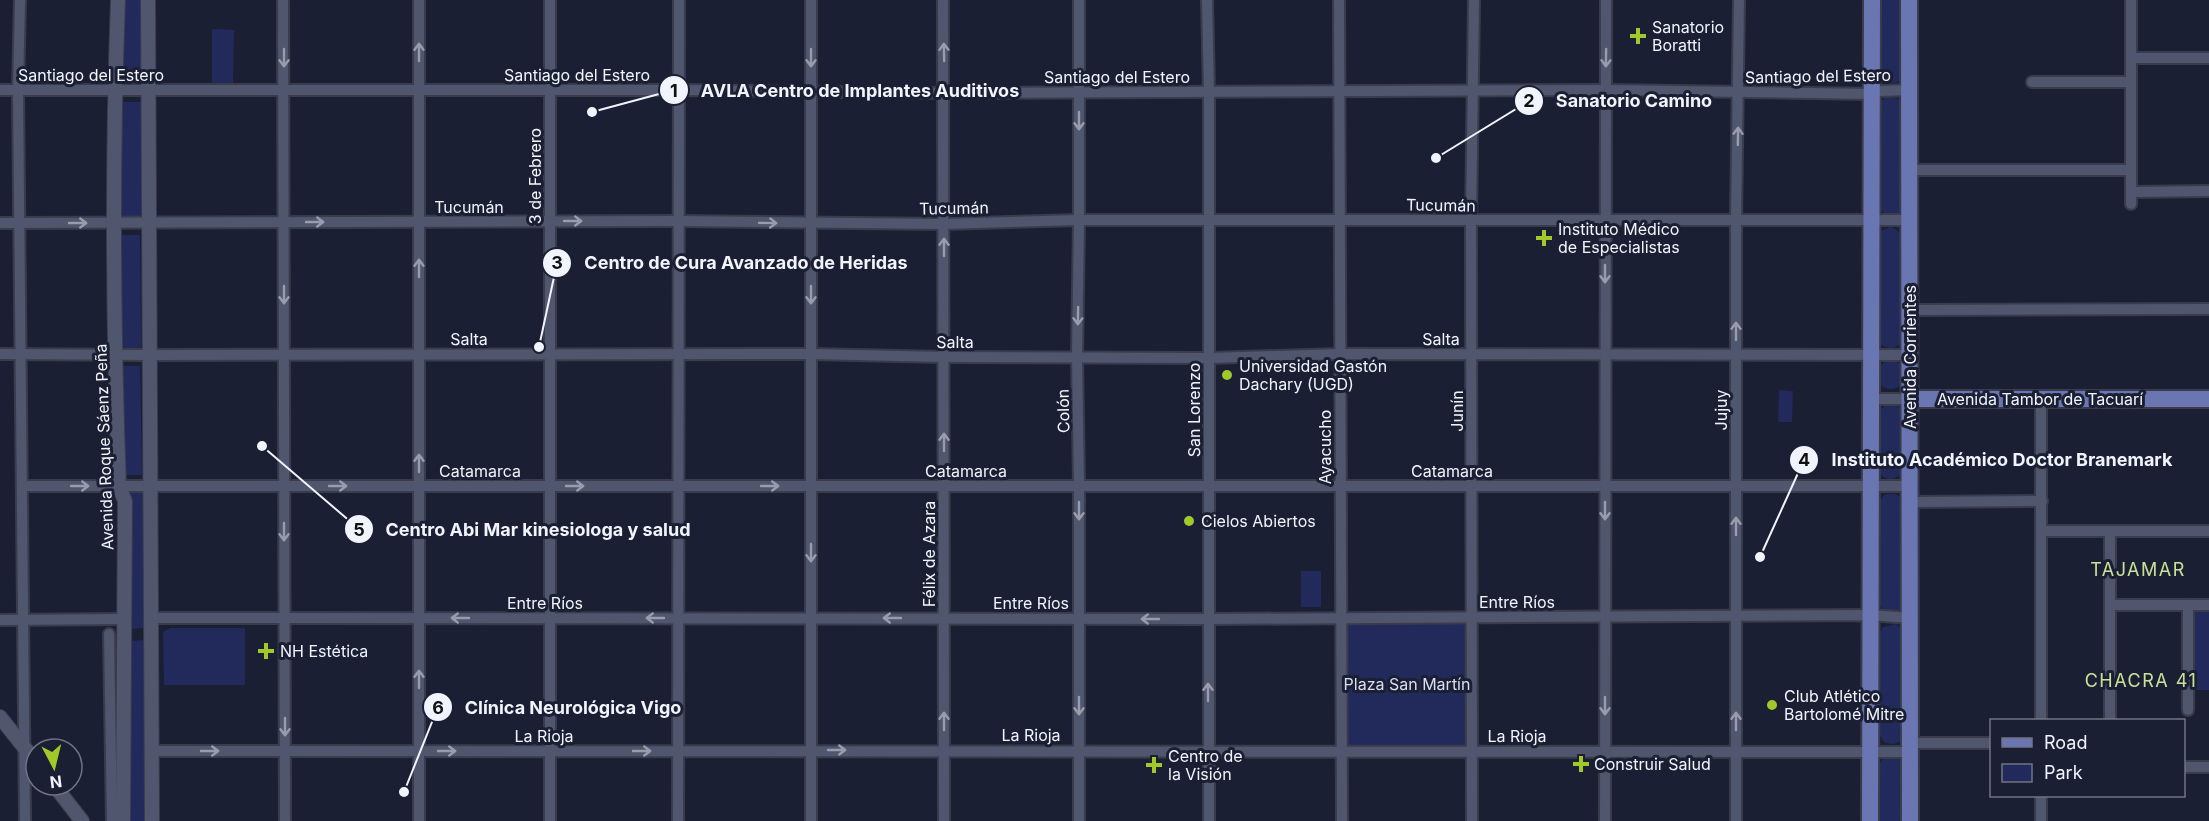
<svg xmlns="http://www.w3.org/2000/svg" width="2209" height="821" font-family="Inter,sans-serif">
<rect width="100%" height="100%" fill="#1a1f33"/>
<!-- green -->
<g fill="#222a5b">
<path d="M 120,0 L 142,0 L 141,76 L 134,85 L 122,84 Z"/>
<path d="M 1878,0 L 1905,0 L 1903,77 L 1896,83 L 1883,81 L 1878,73 Z"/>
<path d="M 212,29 L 234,30 L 233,84 L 212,85 Z"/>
<path d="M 1891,95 L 1903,102 L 1903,209 L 1897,215 C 1888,215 1882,215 1879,205 L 1880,102 L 1887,96 Z"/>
<path d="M 120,102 L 142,102 L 141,216 L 119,216 Z"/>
<path d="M 1890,227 L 1894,228 L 1901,234 L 1902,342 C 1895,350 1886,350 1878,342 L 1878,234 L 1881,231 Z"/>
<path d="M 121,235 L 140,235 L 141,349 L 121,349 Z"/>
<circle cx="1891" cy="375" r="14"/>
<path d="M 119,366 L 140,366 L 142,475 L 122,475 Z"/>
<path d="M 1779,390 L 1793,391 L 1792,422 L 1778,422 Z"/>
<path d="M 1890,404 L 1899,407 L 1902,411 L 1902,472 C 1895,481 1886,481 1879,473 L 1879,411 L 1886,405 Z"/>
<path d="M 145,491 L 143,628 L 131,629 L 131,492 Z"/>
<path d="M 1887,494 L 1896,494 L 1903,500 L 1904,608 L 1897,613 L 1884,611 L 1879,603 L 1878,504 L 1883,496 Z"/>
<rect x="1301" y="571" width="20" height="36"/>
<rect x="2190" y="609" width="19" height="81"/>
<path d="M 1344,619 L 1470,620 L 1470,749 L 1343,749 Z"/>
<path d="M 1896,624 L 1903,630 L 1904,738 C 1898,745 1892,745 1884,742 L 1879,734 L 1879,635 L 1883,627 Z"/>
<path d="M 170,628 L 245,628 L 245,685 L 164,685 L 163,632 Z"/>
<path d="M 147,640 L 146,821 L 129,821 L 129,641 Z"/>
<path d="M 1884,757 L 1901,757 L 1904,760 L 1905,821 L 1879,821 L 1879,765 Z"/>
</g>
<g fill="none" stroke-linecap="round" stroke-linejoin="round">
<!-- minor casing -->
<g stroke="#3a3c4c" stroke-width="14">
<g id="minor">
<path d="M 20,0 L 18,90 L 25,821"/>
<path d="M 283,0 L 285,821"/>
<path d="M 550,0 L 550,821"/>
<path d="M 811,0 L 811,821"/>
<path d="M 943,0 L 944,821"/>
<path d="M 1207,0 L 1209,92 L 1209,821"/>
<path d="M 1339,0 L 1342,821"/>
<path d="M 2131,58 L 2209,58"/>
<path d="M 2032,82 L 2131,82"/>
<path d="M 0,90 L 679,90 L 944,93 L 1605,90 L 1872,94 L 1880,91 L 1909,90"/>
<path d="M 1910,170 L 2131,170"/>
<path d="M 2131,192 L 2209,191"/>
<path d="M 2131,204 L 2131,0"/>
<path d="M 0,223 L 679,221 L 944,224 L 1079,220 L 1909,220"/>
<path d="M 1909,310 L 2209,309"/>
<path d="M 0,354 L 149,355 L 811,354 L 944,357 L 1209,358 L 1340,354 L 1910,355"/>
<path d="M 1870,399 L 1910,399"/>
<path d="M 22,486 L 1910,486"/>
<path d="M 1910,502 L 2042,501"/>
<path d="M 2041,531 L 2209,531"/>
<path d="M 2110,605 L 2209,605"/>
<path d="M 152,618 L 1209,619 L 1870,615 L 1910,618"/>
<path d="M 0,620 L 125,619"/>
<path d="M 109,634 L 112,821"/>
<path d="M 2188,710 L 2188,605"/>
<path d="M 2041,720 L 2041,399"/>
<path d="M 2110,720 L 2110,531"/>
<path d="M 1910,743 L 1992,743"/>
<path d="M 151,751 L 1910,752"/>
<path d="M 2184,767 L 2209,767"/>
<path d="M 419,821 L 419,0"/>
<path d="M 678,821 L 679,0"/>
<path d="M 1079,821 L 1079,486 L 1077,357 L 1079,220 L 1079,0"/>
<path d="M 1472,821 L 1471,221 L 1474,0"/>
<path d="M 1605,821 L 1606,0"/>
<path d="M 1736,821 L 1736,220 L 1739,0"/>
<path d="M 2041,821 L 2041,796"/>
</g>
</g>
<!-- secondary casing -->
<g stroke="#3a3c4c" stroke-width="16">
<g id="secondary">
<path d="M 118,0 C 112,162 113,324 119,486 L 125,501 L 123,821"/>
<path d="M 148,0 L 152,821"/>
<path d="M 0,717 L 36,762"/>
<path d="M 54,785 L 82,821"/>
</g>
</g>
<!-- primary casing -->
<g stroke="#3a3c4c" stroke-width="20">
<g id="primary">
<path d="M 1909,0 L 1910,821"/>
<path d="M 1910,399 L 2209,399"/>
<path d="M 1870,821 L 1872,0"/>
</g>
</g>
<!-- minor -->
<use href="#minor" stroke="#50566e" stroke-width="10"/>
<!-- secondary -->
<use href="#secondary" stroke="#50566e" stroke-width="14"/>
<!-- primary -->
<use href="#primary" stroke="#6976b2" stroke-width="16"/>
</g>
<!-- one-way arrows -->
<defs><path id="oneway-shaft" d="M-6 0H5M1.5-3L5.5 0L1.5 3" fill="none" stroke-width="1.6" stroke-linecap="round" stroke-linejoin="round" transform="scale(1.5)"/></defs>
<g stroke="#989dae">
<use href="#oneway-shaft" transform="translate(419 52) rotate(-90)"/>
<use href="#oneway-shaft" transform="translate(944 52) rotate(-91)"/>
<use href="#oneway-shaft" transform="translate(284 58) rotate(90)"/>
<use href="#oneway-shaft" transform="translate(811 58) rotate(90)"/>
<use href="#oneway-shaft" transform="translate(1606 58) rotate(91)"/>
<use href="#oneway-shaft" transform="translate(1079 121) rotate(90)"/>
<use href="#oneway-shaft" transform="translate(1738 136) rotate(-89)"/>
<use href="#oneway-shaft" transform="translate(573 221)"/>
<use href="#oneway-shaft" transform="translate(315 222)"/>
<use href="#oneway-shaft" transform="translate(78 223)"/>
<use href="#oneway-shaft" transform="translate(768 223) rotate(1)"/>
<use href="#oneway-shaft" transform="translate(944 247) rotate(-90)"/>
<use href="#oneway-shaft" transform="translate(419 268) rotate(-90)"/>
<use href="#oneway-shaft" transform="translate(1605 274) rotate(90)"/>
<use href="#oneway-shaft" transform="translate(284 295) rotate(90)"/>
<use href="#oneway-shaft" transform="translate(811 295) rotate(90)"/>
<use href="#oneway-shaft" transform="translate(1078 316) rotate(91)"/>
<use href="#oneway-shaft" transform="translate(1736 331) rotate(-90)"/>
<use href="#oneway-shaft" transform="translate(944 442) rotate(-90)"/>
<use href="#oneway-shaft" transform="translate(419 463) rotate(-90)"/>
<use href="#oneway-shaft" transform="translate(80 486)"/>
<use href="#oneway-shaft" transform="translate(338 486)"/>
<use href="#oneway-shaft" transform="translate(575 486)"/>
<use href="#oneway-shaft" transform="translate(770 486)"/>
<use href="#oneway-shaft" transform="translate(1079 511) rotate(90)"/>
<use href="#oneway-shaft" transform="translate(1605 511) rotate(90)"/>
<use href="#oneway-shaft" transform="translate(1736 526) rotate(-90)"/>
<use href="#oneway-shaft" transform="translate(284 532) rotate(90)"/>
<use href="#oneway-shaft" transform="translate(811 553) rotate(90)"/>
<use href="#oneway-shaft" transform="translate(460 618) rotate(-180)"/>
<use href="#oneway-shaft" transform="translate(655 618) rotate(-180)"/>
<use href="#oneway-shaft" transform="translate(892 618) rotate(180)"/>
<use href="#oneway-shaft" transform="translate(1150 619) rotate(-180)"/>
<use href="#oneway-shaft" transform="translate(419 679) rotate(-90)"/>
<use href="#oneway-shaft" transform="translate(1208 692) rotate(-90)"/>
<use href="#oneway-shaft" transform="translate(1079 706) rotate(90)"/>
<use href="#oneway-shaft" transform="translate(1605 706) rotate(90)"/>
<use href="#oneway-shaft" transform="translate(944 721) rotate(-90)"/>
<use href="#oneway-shaft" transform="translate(1736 721) rotate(-90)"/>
<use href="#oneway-shaft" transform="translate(285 727) rotate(90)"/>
<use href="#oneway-shaft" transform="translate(837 750)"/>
<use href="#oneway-shaft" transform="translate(210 751)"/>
<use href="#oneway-shaft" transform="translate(447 751)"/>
<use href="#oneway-shaft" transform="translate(642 751)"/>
</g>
<!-- markers -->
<g fill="#a1c929" stroke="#1a1f33" stroke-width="2">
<path d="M1635 27h6v6h6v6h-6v6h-6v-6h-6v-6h6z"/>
<path d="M1541 229h6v6h6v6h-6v6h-6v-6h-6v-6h6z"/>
<circle cx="1227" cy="375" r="6"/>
<circle cx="1189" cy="521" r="6"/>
<path d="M263 642h6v6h6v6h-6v6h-6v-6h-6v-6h6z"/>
<circle cx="1772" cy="705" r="6"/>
<path d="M1578 755h6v6h6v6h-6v6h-6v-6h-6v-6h6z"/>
<path d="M1151 756h6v6h6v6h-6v6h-6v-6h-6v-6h6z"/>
</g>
<g text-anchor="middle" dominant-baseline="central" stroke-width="6" stroke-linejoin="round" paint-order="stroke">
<!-- poi labels -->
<g font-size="16" fill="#f1f4fc" stroke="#1a1f33" text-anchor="start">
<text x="1652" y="27">Sanatorio<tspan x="1652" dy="18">Boratti</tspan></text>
<text x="1558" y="229">Instituto Médico<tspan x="1558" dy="18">de Especialistas</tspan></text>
<text x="1239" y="366">Universidad Gastón<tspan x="1239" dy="18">Dachary (UGD)</tspan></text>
<text x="1201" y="521">Cielos Abiertos</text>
<text x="280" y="651">NH Estética</text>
<text x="1784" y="696">Club Atlético<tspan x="1784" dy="18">Bartolomé Mitre</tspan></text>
<text x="1168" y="756">Centro de<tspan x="1168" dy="18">la Visión</tspan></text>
<text x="1594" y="764">Construir Salud</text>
</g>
<!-- street labels -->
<g font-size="16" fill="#f1f4fc" stroke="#1a1f33">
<text x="91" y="75">Santiago del Estero</text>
<text x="577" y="75">Santiago del Estero</text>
<text transform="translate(1818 76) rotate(-1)">Santiago del Estero</text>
<text x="1117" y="77">Santiago del Estero</text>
<text transform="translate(535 176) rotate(-90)">3 de Febrero</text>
<text transform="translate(1441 205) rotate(1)">Tucumán</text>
<text x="469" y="207">Tucumán</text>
<text transform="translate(954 208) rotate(-1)">Tucumán</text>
<text x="469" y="339">Salta</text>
<text x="1441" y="339">Salta</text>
<text x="955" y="342">Salta</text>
<text transform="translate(1910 357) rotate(-90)">Avenida Corrientes</text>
<text x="2040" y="399">Avenida Tambor de Tacuarí</text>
<text transform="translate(1194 410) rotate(-90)">San Lorenzo</text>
<text transform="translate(1721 410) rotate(-90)">Jujuy</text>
<text transform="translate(1063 411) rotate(-91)">Colón</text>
<text transform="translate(1457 411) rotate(-90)">Junín</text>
<text transform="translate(104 447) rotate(-92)">Avenida Roque Sáenz Peña</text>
<text transform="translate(1325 447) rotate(-90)">Ayacucho</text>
<text x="480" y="471">Catamarca</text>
<text x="966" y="471">Catamarca</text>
<text x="1452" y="471">Catamarca</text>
<text transform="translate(929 554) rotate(-90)">Félix de Azara</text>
<text x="1517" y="602">Entre Ríos</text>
<text x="545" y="603">Entre Ríos</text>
<text x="1031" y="603">Entre Ríos</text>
<text x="1031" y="735">La Rioja</text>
<text x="544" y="736">La Rioja</text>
<text x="1517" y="736">La Rioja</text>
</g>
<!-- park labels -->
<g font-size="16" fill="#d8def4" stroke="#1a1f33">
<text x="1407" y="684">Plaza San Martín</text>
</g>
<!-- neighbourhood labels -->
<g font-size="18" letter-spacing="1.5" fill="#c9e298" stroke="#1a1f33">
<text x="2138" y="569">TAJAMAR</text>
<text x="2141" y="680">CHACRA 41</text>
</g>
</g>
<!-- callouts -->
<path fill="none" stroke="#f1f4fc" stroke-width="2" d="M592 112L674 90M1436 158L1529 101M539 347L557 263M1760 557L1804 460M262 446L359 529M404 792L438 707"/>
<g fill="#f1f4fc" stroke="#1a1f33" stroke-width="2">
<circle cx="592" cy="112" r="6"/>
<circle cx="1436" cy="158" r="6"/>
<circle cx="539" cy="347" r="6"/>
<circle cx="1760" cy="557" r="6"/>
<circle cx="262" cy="446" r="6"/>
<circle cx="404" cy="792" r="6"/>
<circle cx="674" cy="90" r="15"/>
<circle cx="1529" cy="101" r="15"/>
<circle cx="557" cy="263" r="15"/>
<circle cx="1804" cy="460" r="15"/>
<circle cx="359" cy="529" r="15"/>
<circle cx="438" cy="707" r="15"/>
</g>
<g font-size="18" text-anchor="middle" font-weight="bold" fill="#111">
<text x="674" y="97">1</text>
<text x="1529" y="107">2</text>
<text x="557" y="269">3</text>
<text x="1804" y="466">4</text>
<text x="359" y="536">5</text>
<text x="438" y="714">6</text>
</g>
<g font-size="18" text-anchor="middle" font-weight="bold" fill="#f1f4fc" stroke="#1a1f33" stroke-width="6" stroke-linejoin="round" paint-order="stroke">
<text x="860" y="97">AVLA Centro de Implantes Auditivos</text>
<text x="1634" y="107">Sanatorio Camino</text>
<text x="746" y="269">Centro de Cura Avanzado de Heridas</text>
<text x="2002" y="466">Instituto Académico Doctor Branemark</text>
<text x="538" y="536">Centro Abi Mar kinesiologa y salud</text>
<text x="573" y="714">Clínica Neurológica Vigo</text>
</g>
<!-- legend -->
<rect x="1990" y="719" width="195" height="78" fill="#1a1f33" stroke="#707483" stroke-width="1.5"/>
<rect x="2002" y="738" width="30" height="9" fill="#6976b2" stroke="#707483" stroke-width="1.5"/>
<text x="2044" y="749" font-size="18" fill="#f1f4fc">Road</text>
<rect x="2002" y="764" width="30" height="18" fill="#222a5b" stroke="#707483" stroke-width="1.5"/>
<text x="2044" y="779" font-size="18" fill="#f1f4fc">Park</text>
<!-- north arrow -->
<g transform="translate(54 767) rotate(173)"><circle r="28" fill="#1a1f33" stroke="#707483" stroke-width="1.5"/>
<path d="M0-4.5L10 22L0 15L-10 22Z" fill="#a1c929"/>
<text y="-9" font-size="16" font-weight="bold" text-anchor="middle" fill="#f1f4fc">N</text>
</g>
</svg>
